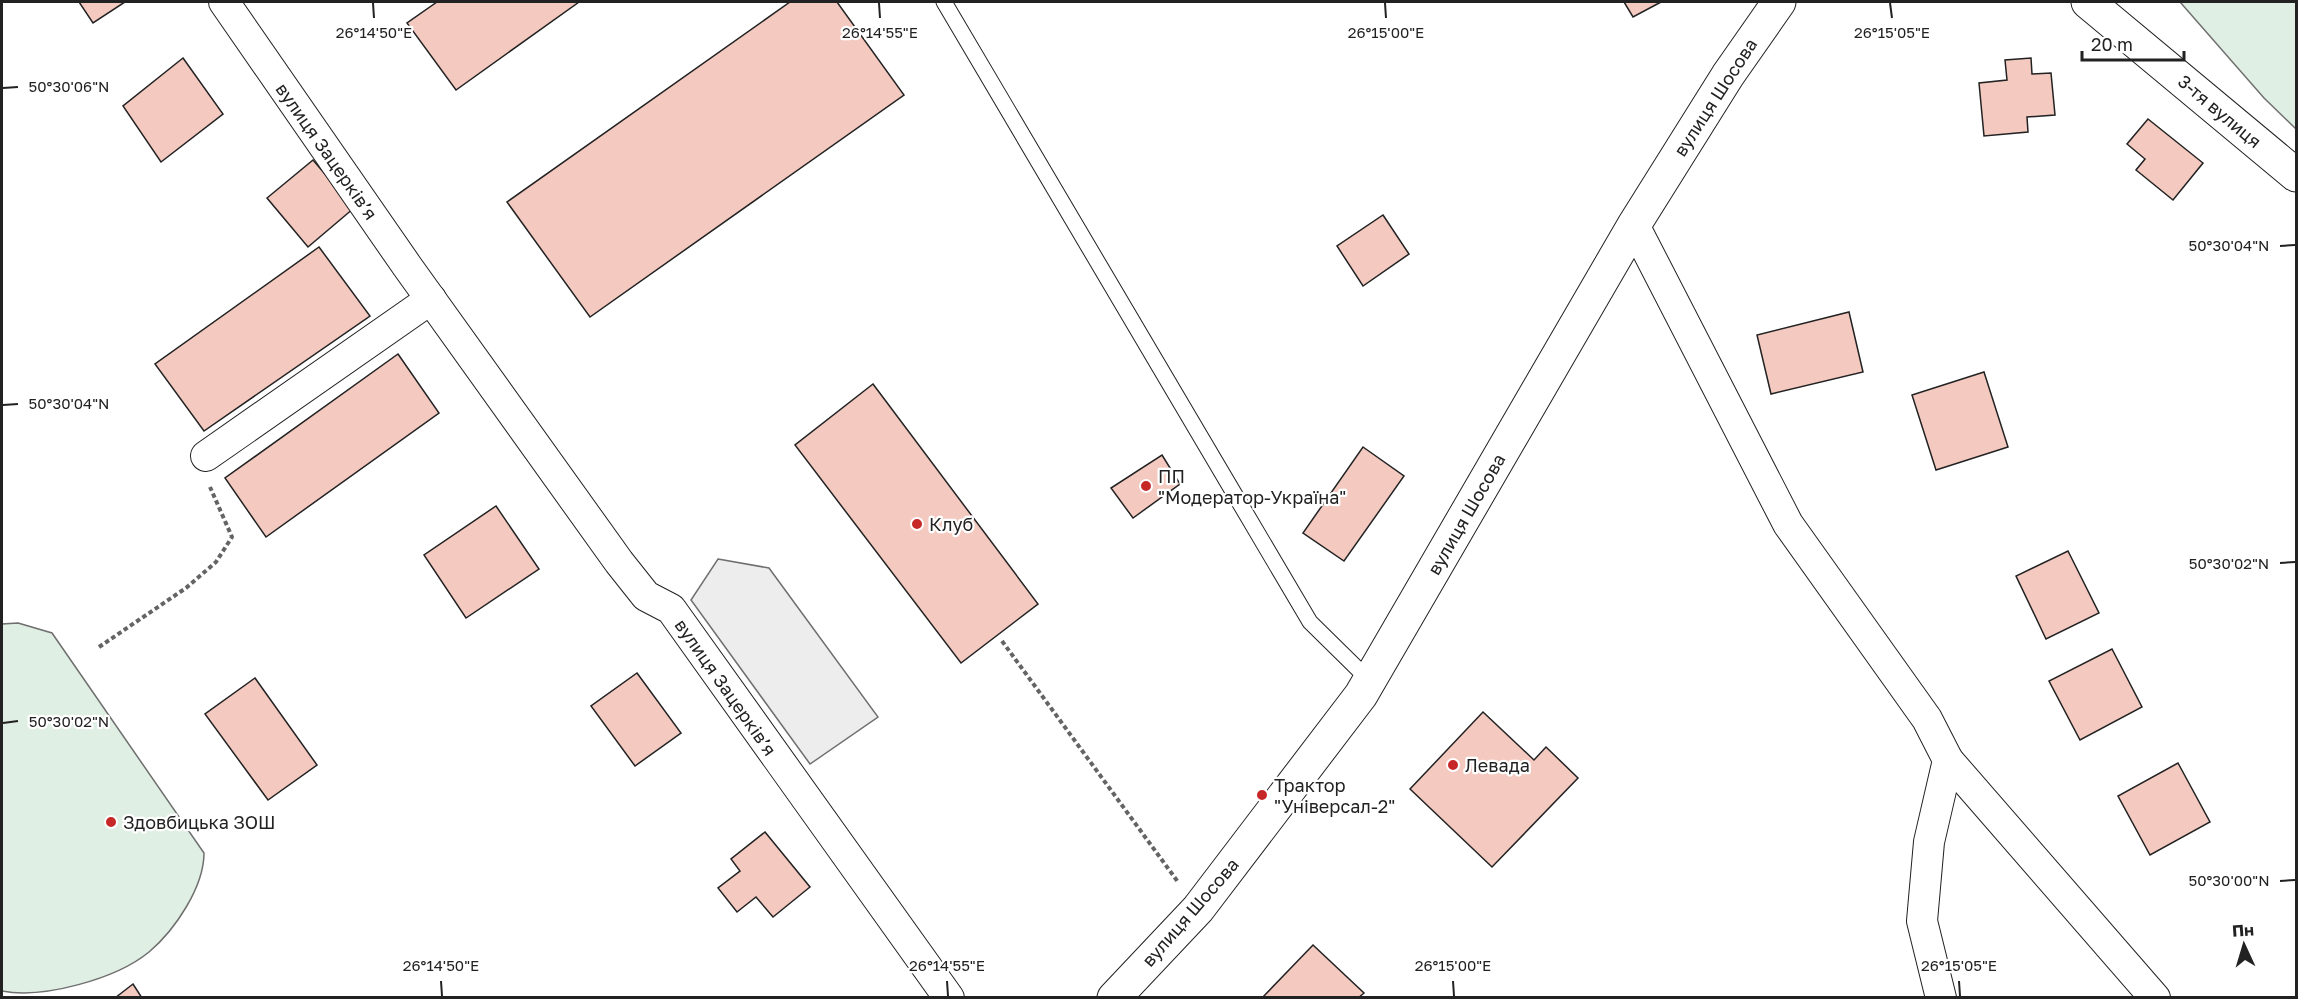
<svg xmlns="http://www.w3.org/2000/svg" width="2298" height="999" font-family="'Golos Text',sans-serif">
<rect width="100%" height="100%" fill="#fff"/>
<!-- green -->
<g fill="#e0efe3" stroke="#6f6f6f" stroke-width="1.5">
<path d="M 2180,2 L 2296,2 L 2296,129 L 2264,98 Z"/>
<path d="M 18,623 L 52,633 L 204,853 C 204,887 175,930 149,952 C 116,979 43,999 2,991 L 2,624 Z"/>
</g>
<!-- parking -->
<path fill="#ededed" stroke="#6f6f6f" stroke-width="1.5" d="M 718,559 L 769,568 L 878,717 L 810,764 L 691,600 Z"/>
<!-- building -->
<g fill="#f3c9c0" stroke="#222" stroke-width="1.5">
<path d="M 79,2 L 125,2 L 93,23 Z"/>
<path d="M 437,2 L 579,2 L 456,90 L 407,23 Z"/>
<path d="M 790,2 L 837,2 L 904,95 L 590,317 L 507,202 Z"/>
<path d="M 1624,2 L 1661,2 L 1633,17 Z"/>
<path d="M 183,58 L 223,114 L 161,162 L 123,106 Z"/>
<path d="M 2031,58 L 2032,74 L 2051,73 L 2055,115 L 2027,117 L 2028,132 L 1984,136 L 1979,83 L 2007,80 L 2005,60 Z"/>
<path d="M 2148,119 L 2203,163 L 2173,200 L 2136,170 L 2145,159 L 2127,144 Z"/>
<path d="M 313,160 L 354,208 L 308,247 L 267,198 Z"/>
<path d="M 1383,215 L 1409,254 L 1363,286 L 1337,246 Z"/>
<path d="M 319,247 L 370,316 L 204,431 L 155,364 Z"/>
<path d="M 1849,312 L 1863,372 L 1771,394 L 1757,335 Z"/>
<path d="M 398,354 L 439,413 L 266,537 L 225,478 Z"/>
<path d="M 1984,372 L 2008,447 L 1936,470 L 1912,395 Z"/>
<path d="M 873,384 L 1038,604 L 961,663 L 795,445 Z"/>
<path d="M 1363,447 L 1404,476 L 1344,561 L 1303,533 Z"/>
<path d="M 1162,455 L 1180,484 L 1133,518 L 1111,488 Z"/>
<path d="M 496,506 L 539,569 L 466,618 L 424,555 Z"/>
<path d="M 2068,551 L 2099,613 L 2046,639 L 2016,576 Z"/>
<path d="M 2112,649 L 2142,707 L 2080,740 L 2049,681 Z"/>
<path d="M 637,673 L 681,733 L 635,766 L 591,706 Z"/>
<path d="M 255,678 L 317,765 L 268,800 L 205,714 Z"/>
<path d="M 1483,712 L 1534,760 L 1546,747 L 1578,778 L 1492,867 L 1410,789 Z"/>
<path d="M 2178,763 L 2210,822 L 2150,855 L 2118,796 Z"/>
<path d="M 765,832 L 810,887 L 773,917 L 756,897 L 737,912 L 718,888 L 740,871 L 731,859 Z"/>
<path d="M 1313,945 L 1364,993 L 1358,998 L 1262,998 Z"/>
<path d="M 133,984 L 142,998 L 115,998 Z"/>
</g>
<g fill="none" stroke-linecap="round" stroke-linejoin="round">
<!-- lane casing -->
<g stroke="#222" stroke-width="17">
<path id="lane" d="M 944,2 L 1310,622 L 1370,681"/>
</g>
<!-- street casing -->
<g stroke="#222" stroke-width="32">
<g id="street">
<path d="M 224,2 L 407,266 L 619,562 L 646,596 L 671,609 L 949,998"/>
<path d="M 1634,225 L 1788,524 L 1927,719 L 1948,760 L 1929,842 L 1922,921 L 1941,998"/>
<path d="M 206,456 L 431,299"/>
<path d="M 1948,760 L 2155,998"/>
</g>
</g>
<!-- secondary casing -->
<g stroke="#222" stroke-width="35">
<g id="secondary">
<path d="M 2088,2 L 2296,175"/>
<path d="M 1114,998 L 1198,909 L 1361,695 L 1634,225 L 1728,75 L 1779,2"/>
</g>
</g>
<!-- path -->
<g stroke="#646464" stroke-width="4" stroke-dasharray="4.5 3" stroke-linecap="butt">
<path d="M 1002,641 L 1178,882"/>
<path d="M 99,647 L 186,588 L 216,562 L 232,537 L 210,487"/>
</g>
<!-- lane -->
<use href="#lane" stroke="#fff" stroke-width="15"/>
<!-- street -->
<use href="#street" stroke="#fff" stroke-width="30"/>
<!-- secondary -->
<use href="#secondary" stroke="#fff" stroke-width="33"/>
</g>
<!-- ticks -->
<path fill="none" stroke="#222" stroke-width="2" d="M 373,3 L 374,18M 879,3 L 880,18M 1385,3 L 1386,18M 1890,3 L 1892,18M 3,88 L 18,87M 2280,246 L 2295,245M 3,405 L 18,404M 2280,563 L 2295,562M 3,723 L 18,721M 2280,881 L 2295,880M 441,981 L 442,996M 947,981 L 948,996M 1453,981 L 1454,996M 1959,981 L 1960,996"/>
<!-- markers -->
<g fill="#c62828" stroke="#fff" stroke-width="2">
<circle cx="1146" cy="486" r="6"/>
<circle cx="917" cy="524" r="6"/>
<circle cx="1453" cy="765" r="6"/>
<circle cx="1262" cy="795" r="6"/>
<circle cx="111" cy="822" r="6"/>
</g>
<g text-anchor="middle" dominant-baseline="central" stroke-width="4.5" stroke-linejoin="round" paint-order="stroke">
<!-- street labels -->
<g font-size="18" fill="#222" stroke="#fff">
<text transform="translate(1715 97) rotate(-57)">вулиця Шосова</text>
<text transform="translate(2220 111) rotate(40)">3-тя вулиця</text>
<text transform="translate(327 151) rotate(55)">вулиця Зацерківʼя</text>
<text transform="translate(1466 514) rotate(-60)">вулиця Шосова</text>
<text transform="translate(726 687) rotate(55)">вулиця Зацерківʼя</text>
<text transform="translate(1190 912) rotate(-49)">вулиця Шосова</text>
</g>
<!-- poi labels -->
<g font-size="18" fill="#222" stroke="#fff" text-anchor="start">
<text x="1158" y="476">ПП<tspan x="1158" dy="21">"Модератор-Україна"</tspan></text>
<text x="929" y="524">Клуб</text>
<text x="1465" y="765">Левада</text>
<text x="1274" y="785">Трактор<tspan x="1274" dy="21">"Універсал-2"</tspan></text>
<text x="123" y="822">Здовбицька ЗОШ</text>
</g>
</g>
<g font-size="15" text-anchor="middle" fill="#222" stroke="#fff" stroke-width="4.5" stroke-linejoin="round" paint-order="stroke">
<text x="374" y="38">26°14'50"E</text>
<text x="880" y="38">26°14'55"E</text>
<text x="1386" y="38">26°15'00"E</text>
<text x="1892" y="38">26°15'05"E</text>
<text x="69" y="92">50°30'06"N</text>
<text x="2229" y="251">50°30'04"N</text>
<text x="69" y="409">50°30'04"N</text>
<text x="2229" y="569">50°30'02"N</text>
<text x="69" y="727">50°30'02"N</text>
<text x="2229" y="886">50°30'00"N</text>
<text x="441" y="971">26°14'50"E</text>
<text x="947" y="971">26°14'55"E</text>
<text x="1453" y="971">26°15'00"E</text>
<text x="1959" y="971">26°15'05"E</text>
</g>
<!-- border -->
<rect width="2298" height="999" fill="none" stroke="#222222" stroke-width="6"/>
<!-- north arrow -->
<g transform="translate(2244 945) rotate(356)" stroke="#ffffff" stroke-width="4.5" paint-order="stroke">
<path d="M0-4.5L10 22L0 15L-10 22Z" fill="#222222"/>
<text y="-9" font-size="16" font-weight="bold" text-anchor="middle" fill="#222222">Пн</text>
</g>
<!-- scale -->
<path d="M2082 51v9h102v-9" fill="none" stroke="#222222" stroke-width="3"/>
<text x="2091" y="51" font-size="18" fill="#222222" stroke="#ffffff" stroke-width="4.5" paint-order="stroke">20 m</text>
</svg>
